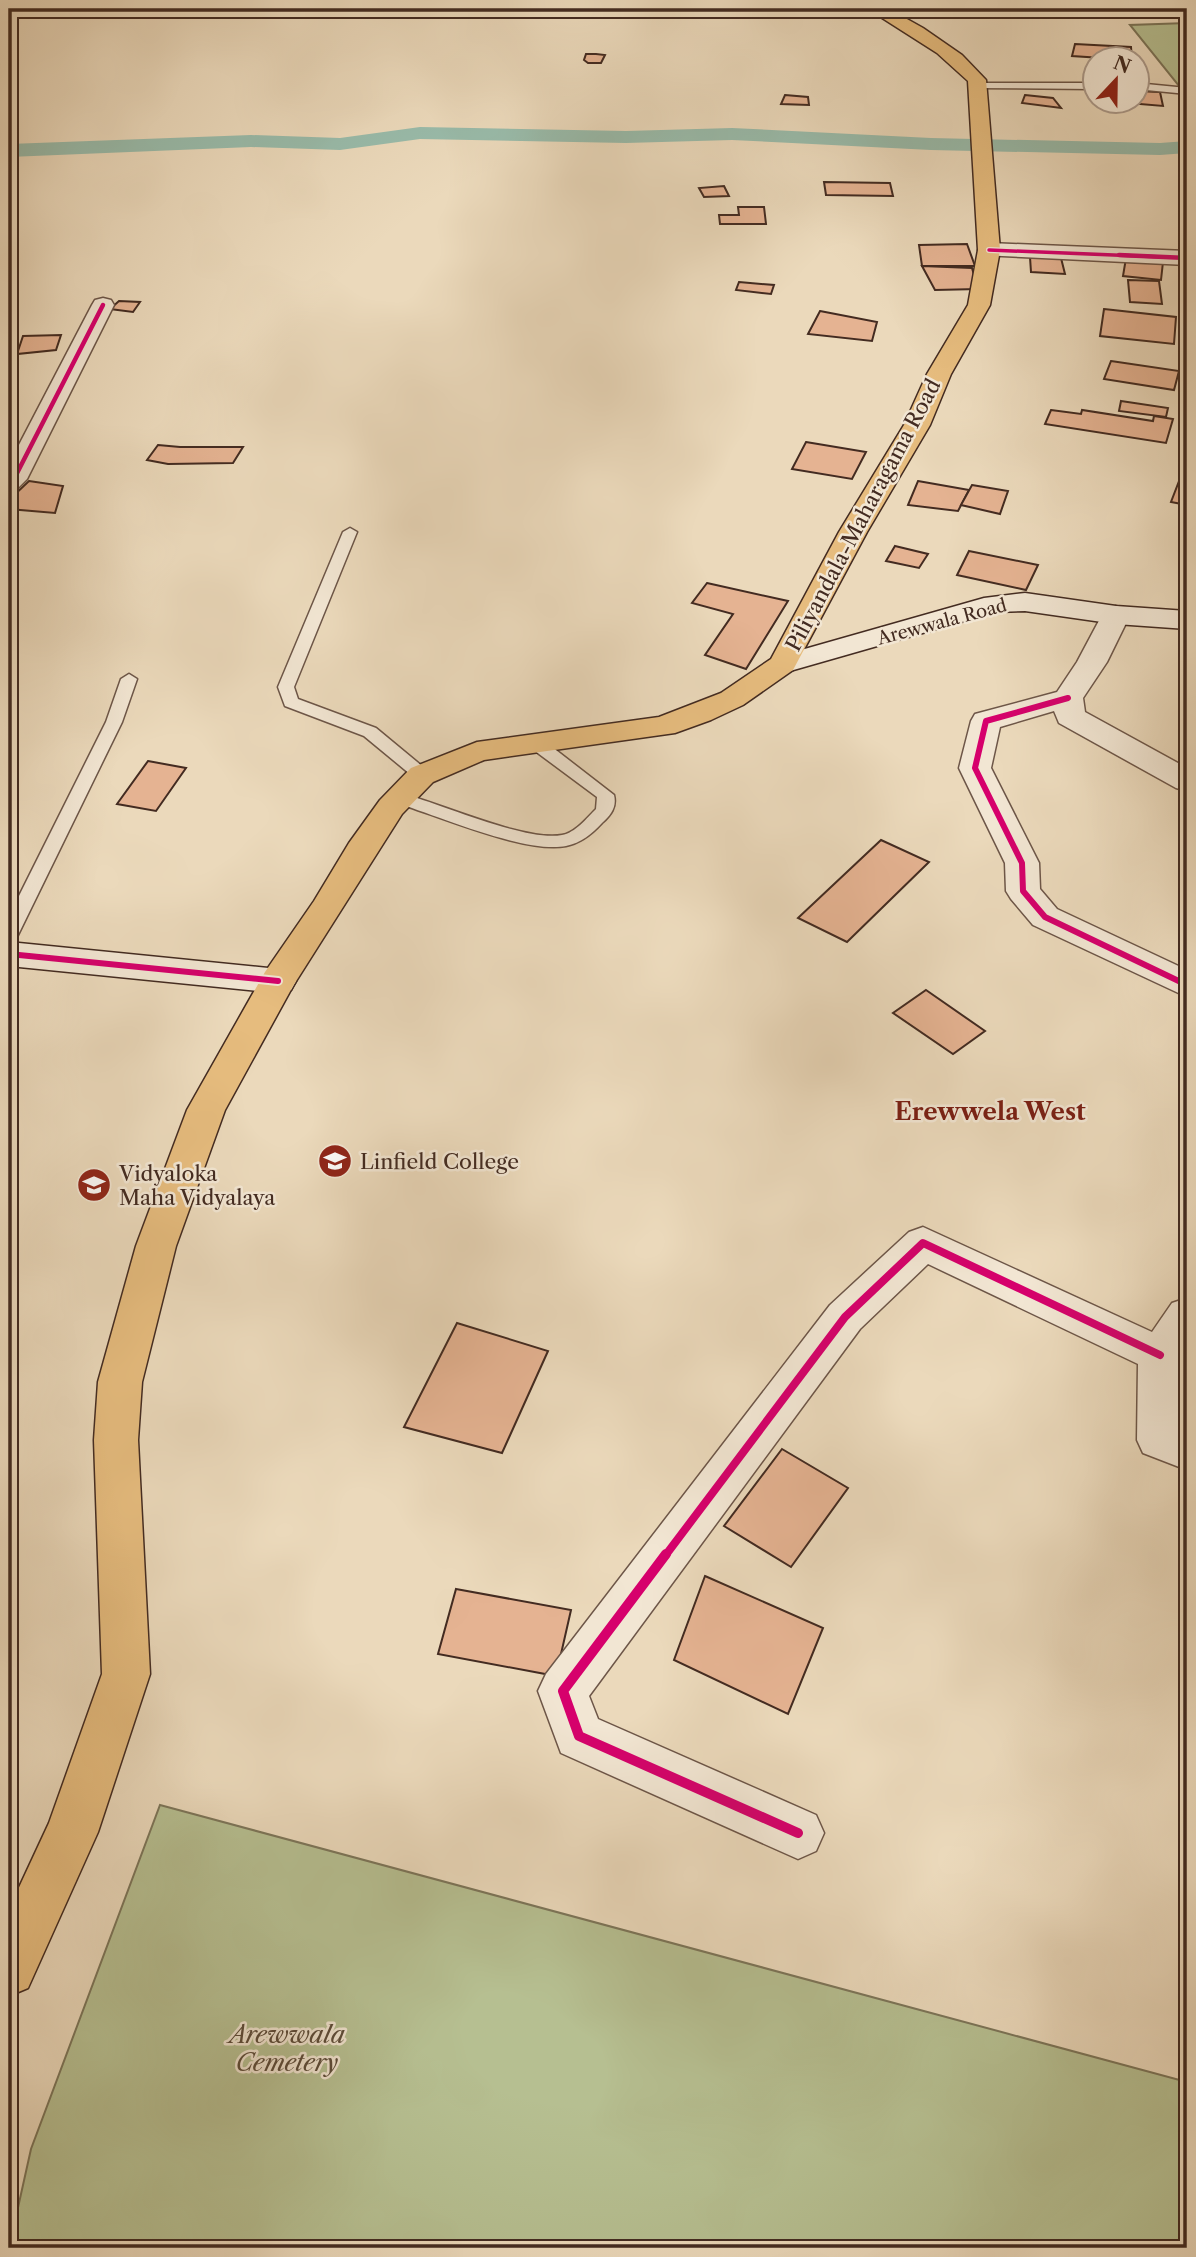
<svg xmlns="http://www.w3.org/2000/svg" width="1196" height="2257" font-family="'Libre Caslon Text',serif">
<rect width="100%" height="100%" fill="#ebd9bb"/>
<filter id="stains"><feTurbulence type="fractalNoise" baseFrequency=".00286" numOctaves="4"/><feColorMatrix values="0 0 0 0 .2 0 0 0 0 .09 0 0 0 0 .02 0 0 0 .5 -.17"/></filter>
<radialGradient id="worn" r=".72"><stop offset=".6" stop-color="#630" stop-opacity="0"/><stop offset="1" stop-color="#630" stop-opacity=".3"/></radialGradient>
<!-- green -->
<g fill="#b6bf91" stroke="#7c7559" stroke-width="2">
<path d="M 1187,23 L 1187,96 L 1130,25 Z"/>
<path d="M 160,1805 L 1187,2082 L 1187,2248 L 9,2248 L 31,2149 Z"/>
</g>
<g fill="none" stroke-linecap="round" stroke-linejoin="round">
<!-- canal -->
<path fill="#9ba" fill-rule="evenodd" d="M 420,127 L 626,131 L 732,128 L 931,138 L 1160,143 L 1187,141 L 1187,153 L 1160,155 L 931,150 L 732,140 L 626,143 L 420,139 L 340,150 L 251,147 L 9,157 L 9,144 L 251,135 L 340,138 Z"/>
</g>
<!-- building -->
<g fill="#e5b392" stroke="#432b21" stroke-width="2">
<path d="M 1075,44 L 1131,47 L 1132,60 L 1072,56 Z"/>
<path d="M 586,54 L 596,54 L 605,55 L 601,63 L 588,63 L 584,60 Z"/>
<path d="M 1136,91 L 1160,92 L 1163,106 L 1128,103 L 1136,102 Z"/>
<path d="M 785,95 L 808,97 L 809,105 L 781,104 Z"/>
<path d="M 1025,95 L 1053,98 L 1061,108 L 1022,103 Z"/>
<path d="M 824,182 L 890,183 L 893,196 L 826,195 Z"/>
<path d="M 724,186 L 729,196 L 704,197 L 699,188 Z"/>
<path d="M 738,207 L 764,207 L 766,224 L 720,224 L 719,215 L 739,215 Z"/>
<path d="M 967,244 L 975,266 L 922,266 L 919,245 Z"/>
<path d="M 1030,257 L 1061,258 L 1065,274 L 1031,272 Z"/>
<path d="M 1126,258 L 1163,262 L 1161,280 L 1123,276 Z"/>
<path d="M 922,266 L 972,268 L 978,289 L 935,290 Z"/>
<path d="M 1128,280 L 1159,281 L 1162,304 L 1130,302 Z"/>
<path d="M 739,282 L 774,285 L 771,294 L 736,290 Z"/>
<path d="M 119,301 L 140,302 L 133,312 L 110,309 Z"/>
<path d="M 1104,309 L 1176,317 L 1174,344 L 1100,336 Z"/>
<path d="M 820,311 L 877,322 L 872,341 L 808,334 Z"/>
<path d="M 61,335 L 56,350 L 17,354 L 23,336 Z"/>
<path d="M 1111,361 L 1179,371 L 1174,390 L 1104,379 Z"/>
<path d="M 1121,401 L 1168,408 L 1166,417 L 1119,411 Z"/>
<path d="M 1051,410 L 1081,414 L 1082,410 L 1153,421 L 1154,416 L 1173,419 L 1166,443 L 1045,424 Z"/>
<path d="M 806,442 L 866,452 L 852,479 L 792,469 Z"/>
<path d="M 158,445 L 180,447 L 243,447 L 233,463 L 168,464 L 147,460 Z"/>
<path d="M 1181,476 L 1187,478 L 1187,505 L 1171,502 Z"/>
<path d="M 29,481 L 63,486 L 55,513 L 9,509 L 9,500 Z"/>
<path d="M 918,481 L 969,490 L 958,511 L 908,505 Z"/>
<path d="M 972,485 L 1008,491 L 1000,514 L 961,505 Z"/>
<path d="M 895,546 L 928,554 L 919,568 L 886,561 Z"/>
<path d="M 969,551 L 1038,565 L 1026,590 L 957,575 Z"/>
<path d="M 707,583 L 788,601 L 746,669 L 705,655 L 733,614 L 692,603 Z"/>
<path d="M 148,761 L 186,768 L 156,811 L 117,804 Z"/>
<path d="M 881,840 L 929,862 L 847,942 L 798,918 Z"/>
<path d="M 926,990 L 985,1031 L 953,1054 L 893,1013 Z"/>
<path d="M 457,1323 L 548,1351 L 502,1453 L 404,1427 Z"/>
<path d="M 782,1449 L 848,1488 L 791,1567 L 724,1526 Z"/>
<path d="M 705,1576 L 823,1628 L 788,1714 L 674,1660 Z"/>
<path d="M 456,1589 L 571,1610 L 556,1676 L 438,1654 Z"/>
</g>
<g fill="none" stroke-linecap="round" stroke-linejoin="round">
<!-- lane casing -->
<g stroke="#6d5648" stroke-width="3">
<g id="lane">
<path d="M 978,83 L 1094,83 L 1094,89 L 974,88 L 974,84 Z"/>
<path d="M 1136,83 L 1187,88 L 1187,94 L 1136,89 Z"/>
<path d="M 350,528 L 357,532 L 294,687 L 298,699 L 376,728 L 428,771 L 431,775 L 428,779 L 416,779 L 364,736 L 285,706 L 278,687 L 343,532 Z"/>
<path d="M 129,674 L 137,679 L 122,722 L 18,935 L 16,940 L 9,941 L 9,916 L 106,722 L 121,679 Z"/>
<path d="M 537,739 L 543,740 L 614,795 C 617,807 611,815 602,823 C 592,834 581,843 566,846 C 525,854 436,815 394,802 L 391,798 L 400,793 C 440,803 525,842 562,835 C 575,833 587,818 596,809 L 597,797 L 531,748 L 528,744 Z"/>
</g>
</g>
<!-- street casing -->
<g stroke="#6d5648" stroke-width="3">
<g id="street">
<path d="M 989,243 L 1187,251 L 1187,265 L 981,255 L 978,250 L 981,245 Z"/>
<path d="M 103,298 L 111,300 L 114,305 L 27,479 L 18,488 L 9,490 L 9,464 L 92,305 L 95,300 Z"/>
<path d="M 1116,606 L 1126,609 L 1130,615 L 1107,662 L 1083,698 L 1085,712 L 1187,768 L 1187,791 L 1176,788 L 1059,723 L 1054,711 L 1000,727 L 991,768 L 1039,863 L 1040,889 L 1057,909 L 1187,970 L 1187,997 L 1033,925 L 1011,899 L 1006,891 L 1005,863 L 959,768 L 971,721 L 975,714 L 1057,692 L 1077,662 L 1102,615 L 1106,609 Z"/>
<path d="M 923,1227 L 1152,1332 L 1172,1303 L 1187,1298 L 1187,1349 L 1181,1358 L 1181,1429 L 1187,1431 L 1187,1470 L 1143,1453 L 1137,1440 L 1138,1364 L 928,1264 L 860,1329 L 589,1696 L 598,1719 L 816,1815 L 824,1833 L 816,1851 L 798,1859 L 561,1753 L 538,1691 L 546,1674 L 830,1305 L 909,1232 Z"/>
</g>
</g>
<!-- secondary casing -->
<g stroke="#432b21" stroke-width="3">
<g id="secondary">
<path d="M 1025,593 L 1116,606 L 1187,611 L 1187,629 L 1116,624 L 1025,611 L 996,612 L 783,673 L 773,670 L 768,664 L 773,658 L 984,598 Z"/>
<path d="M 9,942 L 278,969 L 291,972 L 296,981 L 291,990 L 278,993 L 9,966 Z"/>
</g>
</g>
<!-- primary casing -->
<g stroke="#432b21" stroke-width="3">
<path id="primary" d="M 868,9 L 889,9 L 923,28 L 962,55 L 986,80 L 1000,250 L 990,305 L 951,374 L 930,425 L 867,532 L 793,670 L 743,705 L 711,720 L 675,733 L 484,760 L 433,782 L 402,814 L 293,986 L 225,1110 L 176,1246 L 142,1382 L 138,1440 L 150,1674 L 98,1832 L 28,1988 L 9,1996 L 9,1909 L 49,1823 L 102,1674 L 94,1440 L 98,1382 L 136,1246 L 187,1110 L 265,972 L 314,901 L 349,843 L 380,800 L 411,768 L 477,742 L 659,717 L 721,693 L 771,659 L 839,532 L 904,425 L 927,374 L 968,305 L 978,250 L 968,81 L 937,53 Z"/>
</g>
<!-- lane -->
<use href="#lane" fill="#f2e6d3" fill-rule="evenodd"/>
<!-- street -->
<use href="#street" fill="#f2e6d3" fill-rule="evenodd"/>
<!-- secondary -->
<use href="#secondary" fill="#f2e6d3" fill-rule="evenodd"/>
<!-- primary -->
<use href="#primary" fill="#e6bc7e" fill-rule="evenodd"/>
<!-- cycleway-far4 casing -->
<g stroke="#f2e6d3" stroke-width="6">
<path id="cycleway-far4" d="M 989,250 L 1163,257"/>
</g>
<!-- cycleway-far3 casing -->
<g stroke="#f2e6d3" stroke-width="7">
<g id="cycleway-far3">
<path d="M 1119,255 L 1187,258"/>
<path d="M 9,482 L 14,479 L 103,305"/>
</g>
</g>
<!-- cycleway-far2 casing -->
<g stroke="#f2e6d3" stroke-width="10">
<g id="cycleway-far2">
<path d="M 1068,698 L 986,721 L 975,768 L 1022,863 L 1023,891 L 1045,917 L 1187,985"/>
<path d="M 9,954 L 278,981"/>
</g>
</g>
<!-- cycleway-far1 casing -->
<g stroke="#f2e6d3" stroke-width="12">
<path id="cycleway-far1" d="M 665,1556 L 845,1317 L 923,1243 L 1160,1355"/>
</g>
<!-- cycleway casing -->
<g stroke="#f2e6d3" stroke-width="14">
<path id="cycleway" d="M 666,1554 L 563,1691 L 579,1736 L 798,1833"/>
</g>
<!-- cycleway-far4 -->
<use href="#cycleway-far4" stroke="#d6006c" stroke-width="3.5"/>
<!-- cycleway-far3 -->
<use href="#cycleway-far3" stroke="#d6006c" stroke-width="4.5"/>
<!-- cycleway-far2 -->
<use href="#cycleway-far2" stroke="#d6006c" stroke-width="6"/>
<!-- cycleway-far1 -->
<use href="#cycleway-far1" stroke="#d6006c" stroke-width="8"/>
<!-- cycleway -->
<use href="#cycleway" stroke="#d6006c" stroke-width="10"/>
</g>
<!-- icons -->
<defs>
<g id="school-disc" transform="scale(1.75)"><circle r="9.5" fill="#8f2418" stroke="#f2e6d3"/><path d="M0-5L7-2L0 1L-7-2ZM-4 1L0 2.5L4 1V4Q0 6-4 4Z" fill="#fff"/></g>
</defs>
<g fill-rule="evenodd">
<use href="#school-disc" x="335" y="1161"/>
<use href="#school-disc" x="94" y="1185"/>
</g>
<g text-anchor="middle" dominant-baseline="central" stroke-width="5" stroke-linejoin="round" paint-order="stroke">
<!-- far-street labels -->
<g font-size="18" fill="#432b21" stroke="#f2e6d3">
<text transform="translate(942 622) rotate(-15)">Arewwala Road</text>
</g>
<!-- street labels -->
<g font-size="21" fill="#432b21" stroke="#f2e6d3">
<text transform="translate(863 515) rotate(-62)">Piliyandala-Maharagama Road</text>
</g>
<!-- poi labels -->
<g font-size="21" fill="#432b21" stroke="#f2e6d3" text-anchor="start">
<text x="360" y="1161">Linfield College</text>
<text x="119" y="1173">Vidyaloka<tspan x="119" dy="24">Maha Vidyalaya</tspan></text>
</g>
<!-- quarter labels -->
<g font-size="24" font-weight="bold" fill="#7a1f14" stroke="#f2e6d3">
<text x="990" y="1111">Erewwela West</text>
</g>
<!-- near-park labels -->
<g font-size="24" font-style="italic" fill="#5a4937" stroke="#f2e6d3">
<text x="287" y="2034">Arewwala<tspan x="287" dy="28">Cemetery</tspan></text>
</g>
</g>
<!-- margin -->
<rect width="1196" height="2257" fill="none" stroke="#ebd9bb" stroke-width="35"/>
<rect x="10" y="10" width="1175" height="2236" fill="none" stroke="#432b21" stroke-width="3.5"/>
<rect x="18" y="18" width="1161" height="2222" fill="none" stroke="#432b21" stroke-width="2"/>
<!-- north arrow -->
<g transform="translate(1116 80) rotate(22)"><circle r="33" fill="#f2e6d3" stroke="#ac9b8c" stroke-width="2"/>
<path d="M0-5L12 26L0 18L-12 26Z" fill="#8f2418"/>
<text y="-10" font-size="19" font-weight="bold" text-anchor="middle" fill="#432b21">N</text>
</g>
<rect width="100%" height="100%" filter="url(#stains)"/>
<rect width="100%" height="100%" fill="url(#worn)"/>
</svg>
